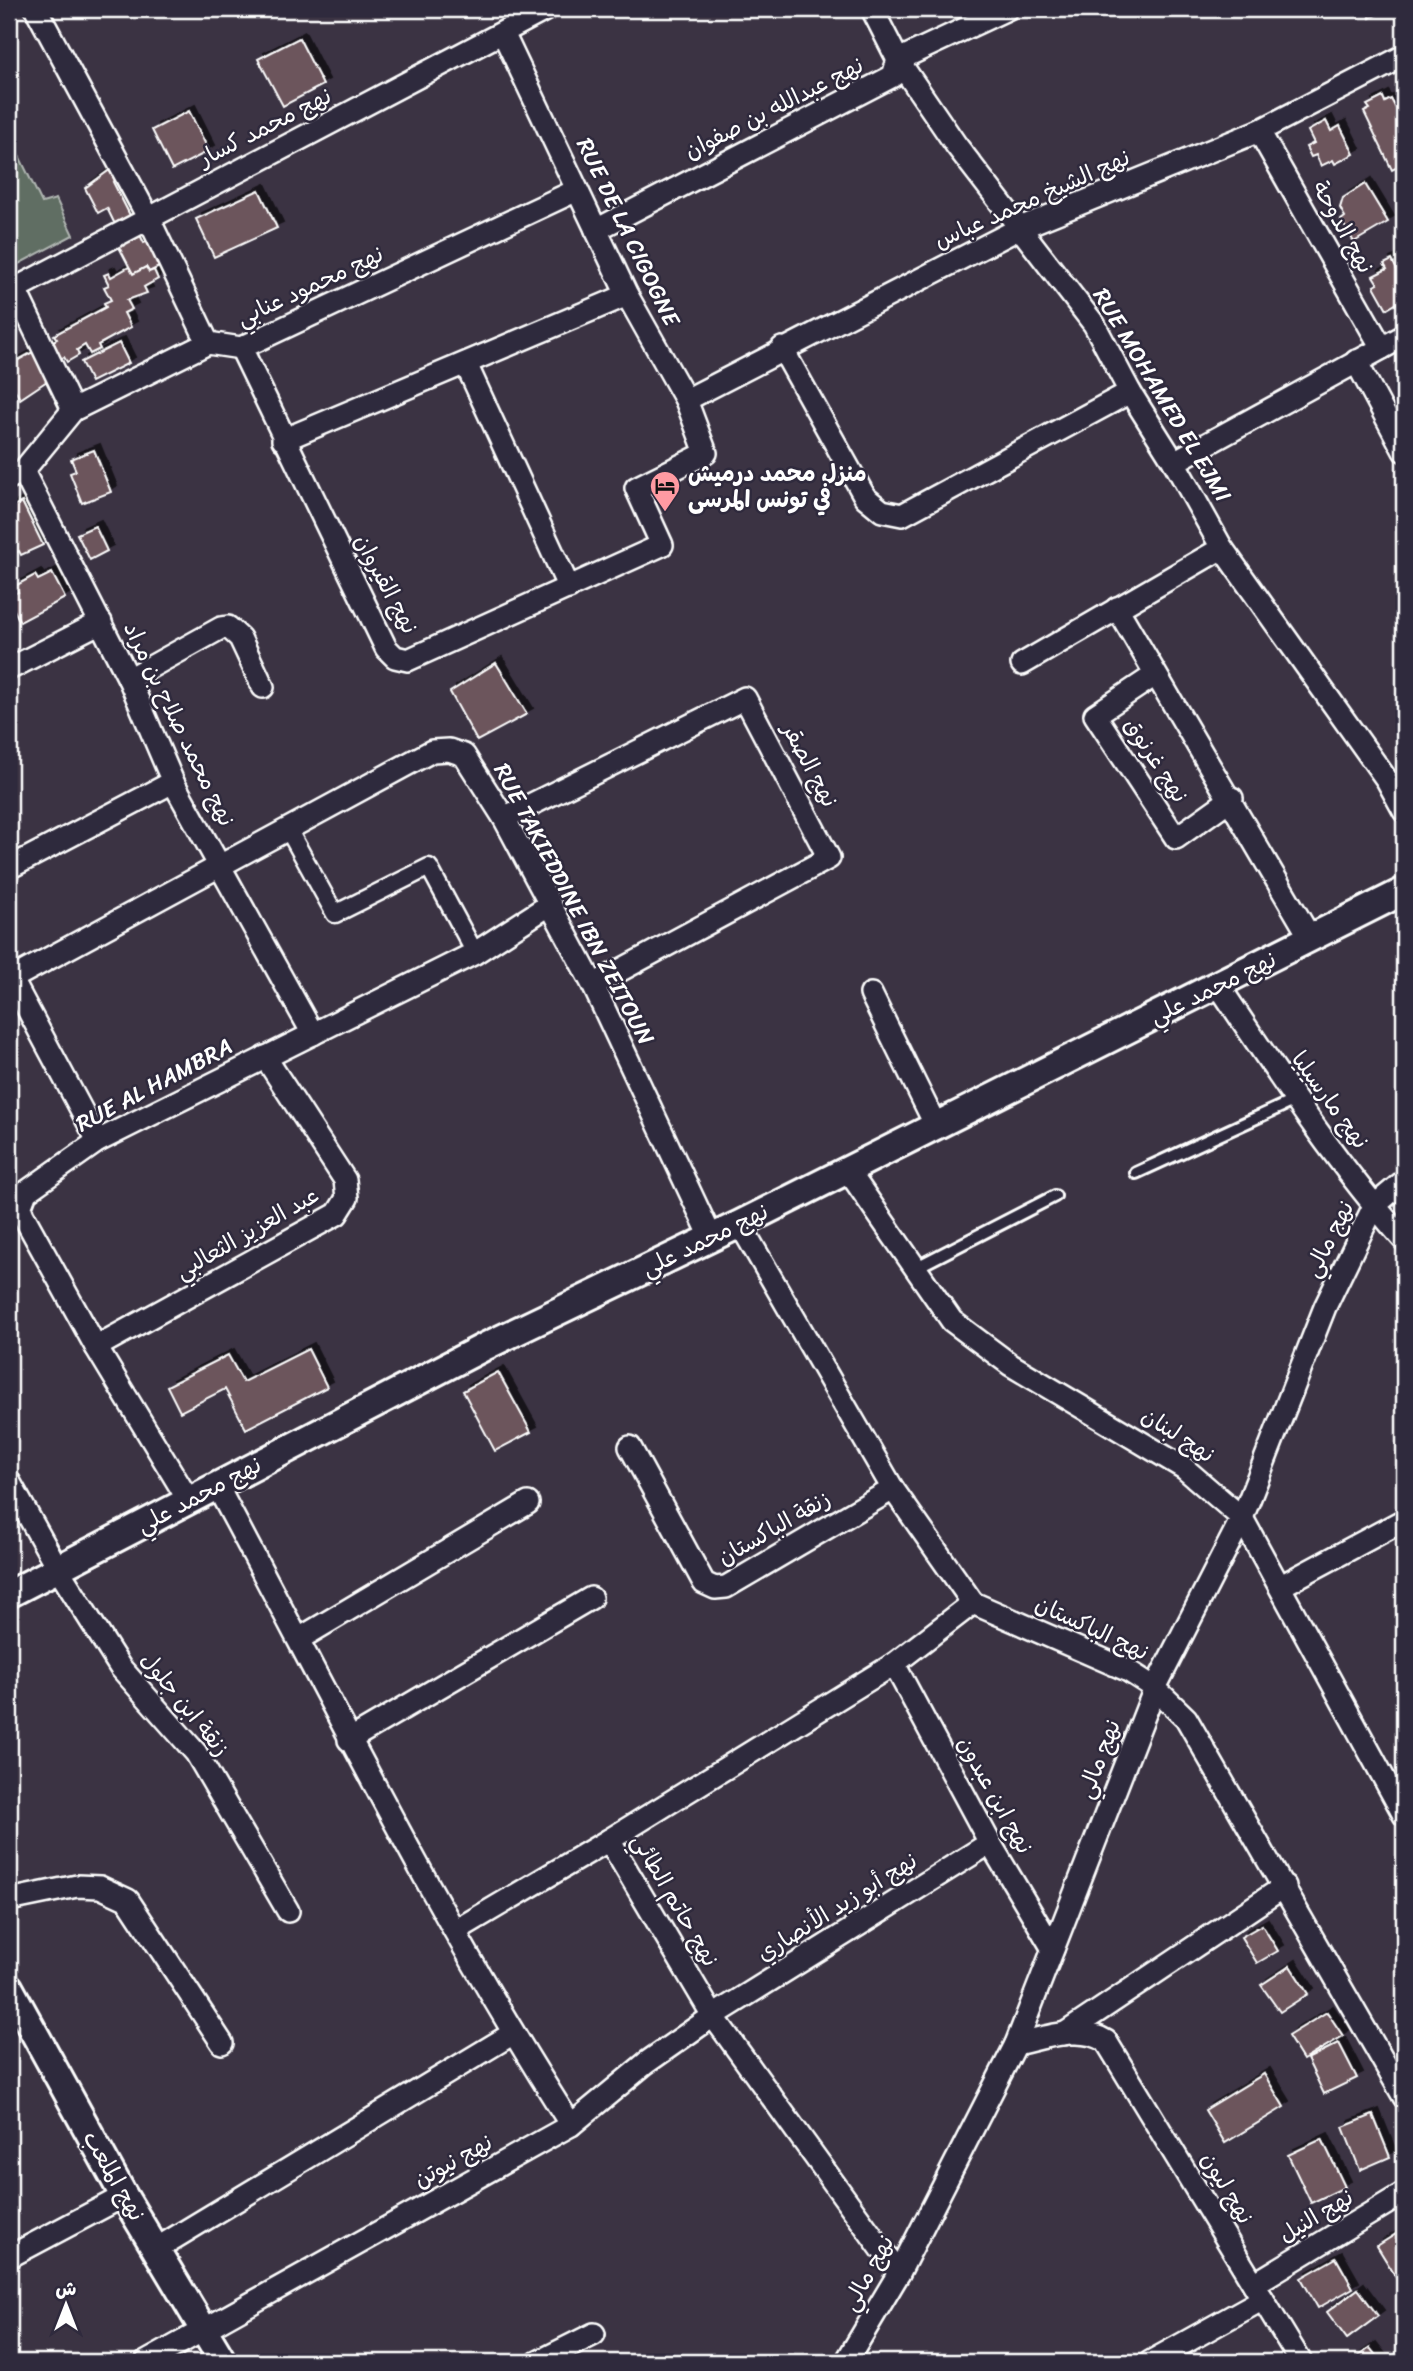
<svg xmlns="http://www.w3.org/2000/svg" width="1413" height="2371" font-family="Sriracha,'Playpen Sans Arabic',sans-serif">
<defs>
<filter id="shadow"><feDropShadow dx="6" dy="-6" stdDeviation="0" flood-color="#0009"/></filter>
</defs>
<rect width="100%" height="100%" fill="#3b3343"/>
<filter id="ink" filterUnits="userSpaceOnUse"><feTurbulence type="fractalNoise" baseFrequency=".0143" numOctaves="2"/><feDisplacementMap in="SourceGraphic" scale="14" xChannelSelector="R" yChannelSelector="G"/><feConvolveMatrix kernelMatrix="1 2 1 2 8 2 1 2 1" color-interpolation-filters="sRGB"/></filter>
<g filter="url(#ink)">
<!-- green -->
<path fill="#616e64" stroke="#b0b6b2" stroke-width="2" d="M 9,135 L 42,203 L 56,199 L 73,235 L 9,269 Z"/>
<!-- building -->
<g fill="#6c555c" stroke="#fff" stroke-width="2" filter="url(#shadow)">
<path d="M 1366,9 L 1389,9 L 1370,18 Z"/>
<path d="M 299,38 L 323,85 L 283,106 L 258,59 Z"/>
<path d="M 1383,97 L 1385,102 L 1391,99 L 1404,124 L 1404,164 L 1392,170 L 1364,112 L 1370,109 L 1367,105 Z"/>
<path d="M 189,111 L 209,151 L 172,170 L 152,130 Z"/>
<path d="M 1326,121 L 1331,131 L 1340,126 L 1354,154 L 1335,164 L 1333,160 L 1321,166 L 1316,155 L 1311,157 L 1306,147 L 1314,143 L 1308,131 Z"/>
<path d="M 111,169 L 117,180 L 113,182 L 144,243 L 148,241 L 161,266 L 149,272 L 146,267 L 133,274 L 119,247 L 125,245 L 107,208 L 98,213 L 85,188 Z"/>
<path d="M 1365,184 L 1388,222 L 1354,242 L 1341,220 L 1345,217 L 1340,208 L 1343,198 Z"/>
<path d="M 259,190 L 277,228 L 214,257 L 196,219 Z"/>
<path d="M 1392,260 L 1397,270 L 1404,273 L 1404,299 L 1387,309 L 1374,286 L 1378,284 L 1373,276 L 1387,269 L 1384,264 Z"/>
<path d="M 129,267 L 133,274 L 146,267 L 149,272 L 154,270 L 158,279 L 144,287 L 147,293 L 127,300 L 132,309 L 124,313 L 131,327 L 98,345 L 100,349 L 90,354 L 85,345 L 77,350 L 79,355 L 67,362 L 64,357 L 44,368 L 50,379 L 20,399 L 9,379 L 9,365 L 57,339 L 54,335 L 106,307 L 104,303 L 111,300 L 104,287 L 109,285 L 104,275 L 109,273 L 111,277 Z"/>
<path d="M 119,343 L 129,363 L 91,382 L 81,362 Z"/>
<path d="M 94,450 L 111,492 L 82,503 L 70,473 L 76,471 L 71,459 Z"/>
<path d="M 22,502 L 43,545 L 21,555 L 19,551 L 12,554 L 9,547 L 9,508 Z"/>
<path d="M 95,526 L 107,551 L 90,560 L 77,534 Z"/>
<path d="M 52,573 L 65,598 L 20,622 L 9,600 L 9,596 L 18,592 L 15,586 L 35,575 L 38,580 Z"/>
<path d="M 496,663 L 527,714 L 477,741 L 450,692 Z"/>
<path d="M 308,1349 L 327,1387 L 246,1429 L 225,1389 L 180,1412 L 167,1386 L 228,1355 L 243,1382 Z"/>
<path d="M 498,1372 L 531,1432 L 495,1451 L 463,1391 Z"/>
<path d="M 1262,1925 L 1278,1951 L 1257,1963 L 1241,1937 Z"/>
<path d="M 1290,1966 L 1308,1994 L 1280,2012 L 1261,1985 Z"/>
<path d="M 1327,2012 L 1343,2036 L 1303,2060 L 1288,2036 Z"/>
<path d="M 1339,2043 L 1357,2078 L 1324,2094 L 1307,2059 Z"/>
<path d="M 1264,2074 L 1284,2107 L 1225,2143 L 1205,2110 Z"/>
<path d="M 1373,2115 L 1390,2157 L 1360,2170 L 1343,2127 Z"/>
<path d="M 1322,2139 L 1345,2187 L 1311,2203 L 1288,2155 Z"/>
<path d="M 1404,2229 L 1404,2284 L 1401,2285 L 1377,2246 Z"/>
<path d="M 1336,2258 L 1353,2288 L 1318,2308 L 1301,2278 Z"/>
<path d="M 1358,2289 L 1378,2316 L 1347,2339 L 1327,2312 Z"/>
<path d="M 1370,2348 L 1381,2362 L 1350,2362 Z"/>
</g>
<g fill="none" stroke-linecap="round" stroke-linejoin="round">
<!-- service casing -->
<g stroke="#fff" stroke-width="16">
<g id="service">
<path d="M 1136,1173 L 1295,1100"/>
<path d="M 917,1267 L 1055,1196"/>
</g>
</g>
<!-- pedestrian casing -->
<g stroke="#fff" stroke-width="21">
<path id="pedestrian" d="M 289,831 L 335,914 L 429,867 L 475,953"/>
</g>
<!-- minor casing -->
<g stroke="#fff" stroke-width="26">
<g id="minor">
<path d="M 36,9 L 148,217 L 208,343"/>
<path d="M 872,9 L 898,60 L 956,145 L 1094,324 L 1130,392 L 1174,462 L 1222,548 L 1387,780 L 1404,811"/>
<path d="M 1259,131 L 1382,348"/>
<path d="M 596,230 L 893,76 L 898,60 L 1007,9"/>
<path d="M 15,289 L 73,410"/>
<path d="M 9,292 L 547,9"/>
<path d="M 241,348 L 386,648 L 395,657 L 408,660 L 662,545 L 636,488 L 706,453 L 686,400 L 627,295 L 503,33"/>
<path d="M 782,348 L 865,497 L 882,511 L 902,515 L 1130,392"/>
<path d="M 1356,361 L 1404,451"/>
<path d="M 466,364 L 569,588"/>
<path d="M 686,400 L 1020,228 L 1259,131 L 1404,56"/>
<path d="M 283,440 L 627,295"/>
<path d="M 1174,462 L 1404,336"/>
<path d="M 23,471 L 129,679 L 173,782 L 313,1034"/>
<path d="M 9,478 L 23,471 L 73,410 L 208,343 L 241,348 L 577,190"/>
<path d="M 1117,608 L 1311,939"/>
<path d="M 1022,664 L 1222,548"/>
<path d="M 9,669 L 101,622"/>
<path d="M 1155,675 L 1095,715 L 1176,838 L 1232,798"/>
<path d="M 129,679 L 221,628 L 228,627 L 240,638 L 263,687"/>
<path d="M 504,818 L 745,698 L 829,858 L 593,985"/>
<path d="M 9,868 L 173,782"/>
<path d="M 9,974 L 98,1141"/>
<path d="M 11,979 L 432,751 L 449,750 L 464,755 L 504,818 L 593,985 L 711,1237"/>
<path d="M 1219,986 C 1277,1073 1334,1161 1404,1240"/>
<path d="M 871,994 L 935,1124"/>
<path d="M 847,1169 L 952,1321 L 1011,1365 L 1184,1468 L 1242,1518 L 1404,1815"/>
<path d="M 740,1224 L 893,1489 L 973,1603 L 1127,1670 L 1155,1688 L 1186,1718 L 1404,2097"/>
<path d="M 96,1347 L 337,1214 L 347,1198 L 345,1180 L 265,1057"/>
<path d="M 630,1447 L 704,1583 L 715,1588 L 726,1587 L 893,1489"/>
<path d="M 9,1481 L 58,1569 L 120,1667 L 196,1753 L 288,1911"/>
<path d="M 217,1486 C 332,1701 439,1920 571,2125"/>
<path d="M 189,1501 L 96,1347 L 23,1215 L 20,1208 L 26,1192 L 98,1141 L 475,953 L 549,905"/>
<path d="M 1281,1586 L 1404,1520"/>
<path d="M 299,1639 L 528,1503"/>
<path d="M 894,1664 L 990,1843 L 1053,1949"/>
<path d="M 349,1740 L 591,1598"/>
<path d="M 9,1900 L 77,1886 L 100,1887 L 128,1900 L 222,2043"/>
<path d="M 455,1931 L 609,1840"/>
<path d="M 1064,2034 L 1285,1886"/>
<path d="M 1016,2044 C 1044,2038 1080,2024 1106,2041 L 1301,2362"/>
<path d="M 156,2249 L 512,2034"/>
<path d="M 9,2257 L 124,2196"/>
<path d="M 899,2273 L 713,2016 L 609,1840 L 894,1664 L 973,1603"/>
<path d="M 1254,2284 L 1404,2193"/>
<path d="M 146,2362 L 571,2125 L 646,2063 L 713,2016 L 990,1843"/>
<path d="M 538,2362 L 594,2334"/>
<path d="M 846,2362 L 899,2273 L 1016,2044 L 1155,1688 L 1242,1518 L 1325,1307 L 1374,1206 L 1404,1181"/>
<path d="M 1150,2362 L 1263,2299"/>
</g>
</g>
<!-- tertiary casing -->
<g stroke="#fff" stroke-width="32">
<g id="tertiary">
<path d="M 9,1594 L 486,1346 L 740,1224 L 1404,891"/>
<path d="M 9,1987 L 124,2196 L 223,2362"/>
</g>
</g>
<!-- service -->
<use href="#service" stroke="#2f2a3d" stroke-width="10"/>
<!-- pedestrian -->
<use href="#pedestrian" stroke="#2f2a3d" stroke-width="16"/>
<!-- minor -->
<use href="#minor" stroke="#2f2a3d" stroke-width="21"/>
<!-- tertiary -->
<use href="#tertiary" stroke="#2f2a3d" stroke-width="26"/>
</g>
</g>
<!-- icons -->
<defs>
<g id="hotel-pin" transform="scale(1.575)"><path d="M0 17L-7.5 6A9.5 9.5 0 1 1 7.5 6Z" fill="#ff9aa2" stroke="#2f2a3d"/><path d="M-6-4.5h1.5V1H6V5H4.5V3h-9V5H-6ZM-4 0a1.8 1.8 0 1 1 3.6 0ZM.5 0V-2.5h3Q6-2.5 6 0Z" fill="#111"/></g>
</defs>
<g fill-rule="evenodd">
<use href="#hotel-pin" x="665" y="486"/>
</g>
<g text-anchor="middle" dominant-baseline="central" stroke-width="5" stroke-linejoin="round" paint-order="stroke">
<!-- street labels -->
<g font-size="23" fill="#fff" stroke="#2f2a3d">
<text transform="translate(774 108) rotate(-27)">نهج عبدالله بن صفوان</text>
<text transform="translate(265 127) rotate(-27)">نهج محمد كسار</text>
<text transform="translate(1032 199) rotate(-24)">نهج الشيخ محمد عباس</text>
<text transform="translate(1343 227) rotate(61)">نهج الدوحة</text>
<text transform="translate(628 232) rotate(64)">RUE DE LA CIGOGNE</text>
<text transform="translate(310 286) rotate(-25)">نهج محمود عنابي</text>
<text transform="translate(1162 395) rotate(59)">RUE MOHAMED EL EJMI</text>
<text transform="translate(386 584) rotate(62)">نهج القيروان</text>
<text transform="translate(179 724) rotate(64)">نهج محمد صلاح بن مراد</text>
<text transform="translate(1156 760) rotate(57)">نهج غرنوق</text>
<text transform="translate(810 765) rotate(62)">نهج الصقر</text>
<text transform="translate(574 904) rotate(62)">RUE TAKIEDDINE IBN ZEITOUN</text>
<text transform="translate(1213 988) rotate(-26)">نهج محمد علي</text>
<text transform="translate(154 1085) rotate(-28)">RUE AL HAMBRA</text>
<text transform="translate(1330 1100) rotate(54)">نهج مارسيليا</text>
<text transform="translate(247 1233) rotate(-30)">عبد العزيز الثعالبي</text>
<text transform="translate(1329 1239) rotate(-63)">نهج مالي</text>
<text transform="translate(705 1240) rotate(-26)">نهج محمد علي</text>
<text transform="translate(1178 1435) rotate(33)">نهج لبنان</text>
<text transform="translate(199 1495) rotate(-28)">نهج محمد علي</text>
<text transform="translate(774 1528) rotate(-30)">زنقة الباكستان</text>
<text transform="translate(1092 1628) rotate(25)">نهج الباكستان</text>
<text transform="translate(185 1704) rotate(51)">زنقة ابن جلول</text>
<text transform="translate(1099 1759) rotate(-69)">نهج مالي</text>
<text transform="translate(995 1795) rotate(61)">نهج ابن عبدون</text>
<text transform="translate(675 1900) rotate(60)">نهج حاتم الطائي</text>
<text transform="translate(837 1907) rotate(-32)">نهج أبو زيد الأنصاري</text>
<text transform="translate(453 2161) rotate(-29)">نهج نيوتن</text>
<text transform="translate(114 2176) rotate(60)">نهج الملعب</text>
<text transform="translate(1227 2188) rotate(59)">نهج ليون</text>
<text transform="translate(1316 2216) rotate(-31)">نهج النيل</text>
<text transform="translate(868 2273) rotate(-61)">نهج مالي</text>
</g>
<!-- poi labels -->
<g font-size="23" font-weight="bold" fill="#fff" stroke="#2f2a3d" text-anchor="start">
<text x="688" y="473">منزل محمد درميش<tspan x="688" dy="26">في تونس المرسى</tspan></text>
</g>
</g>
<!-- margin -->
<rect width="1413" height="2371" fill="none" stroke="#2f2a3d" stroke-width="35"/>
<rect x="18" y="18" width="1378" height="2336" fill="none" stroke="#fff" stroke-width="2.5" filter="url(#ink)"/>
<!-- north arrow -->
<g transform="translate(66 2305)" stroke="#2f2a3d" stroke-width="5" paint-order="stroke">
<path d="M0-5L12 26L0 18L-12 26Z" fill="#ffffff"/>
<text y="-10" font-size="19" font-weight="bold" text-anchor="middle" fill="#ffffff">ش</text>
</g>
</svg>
